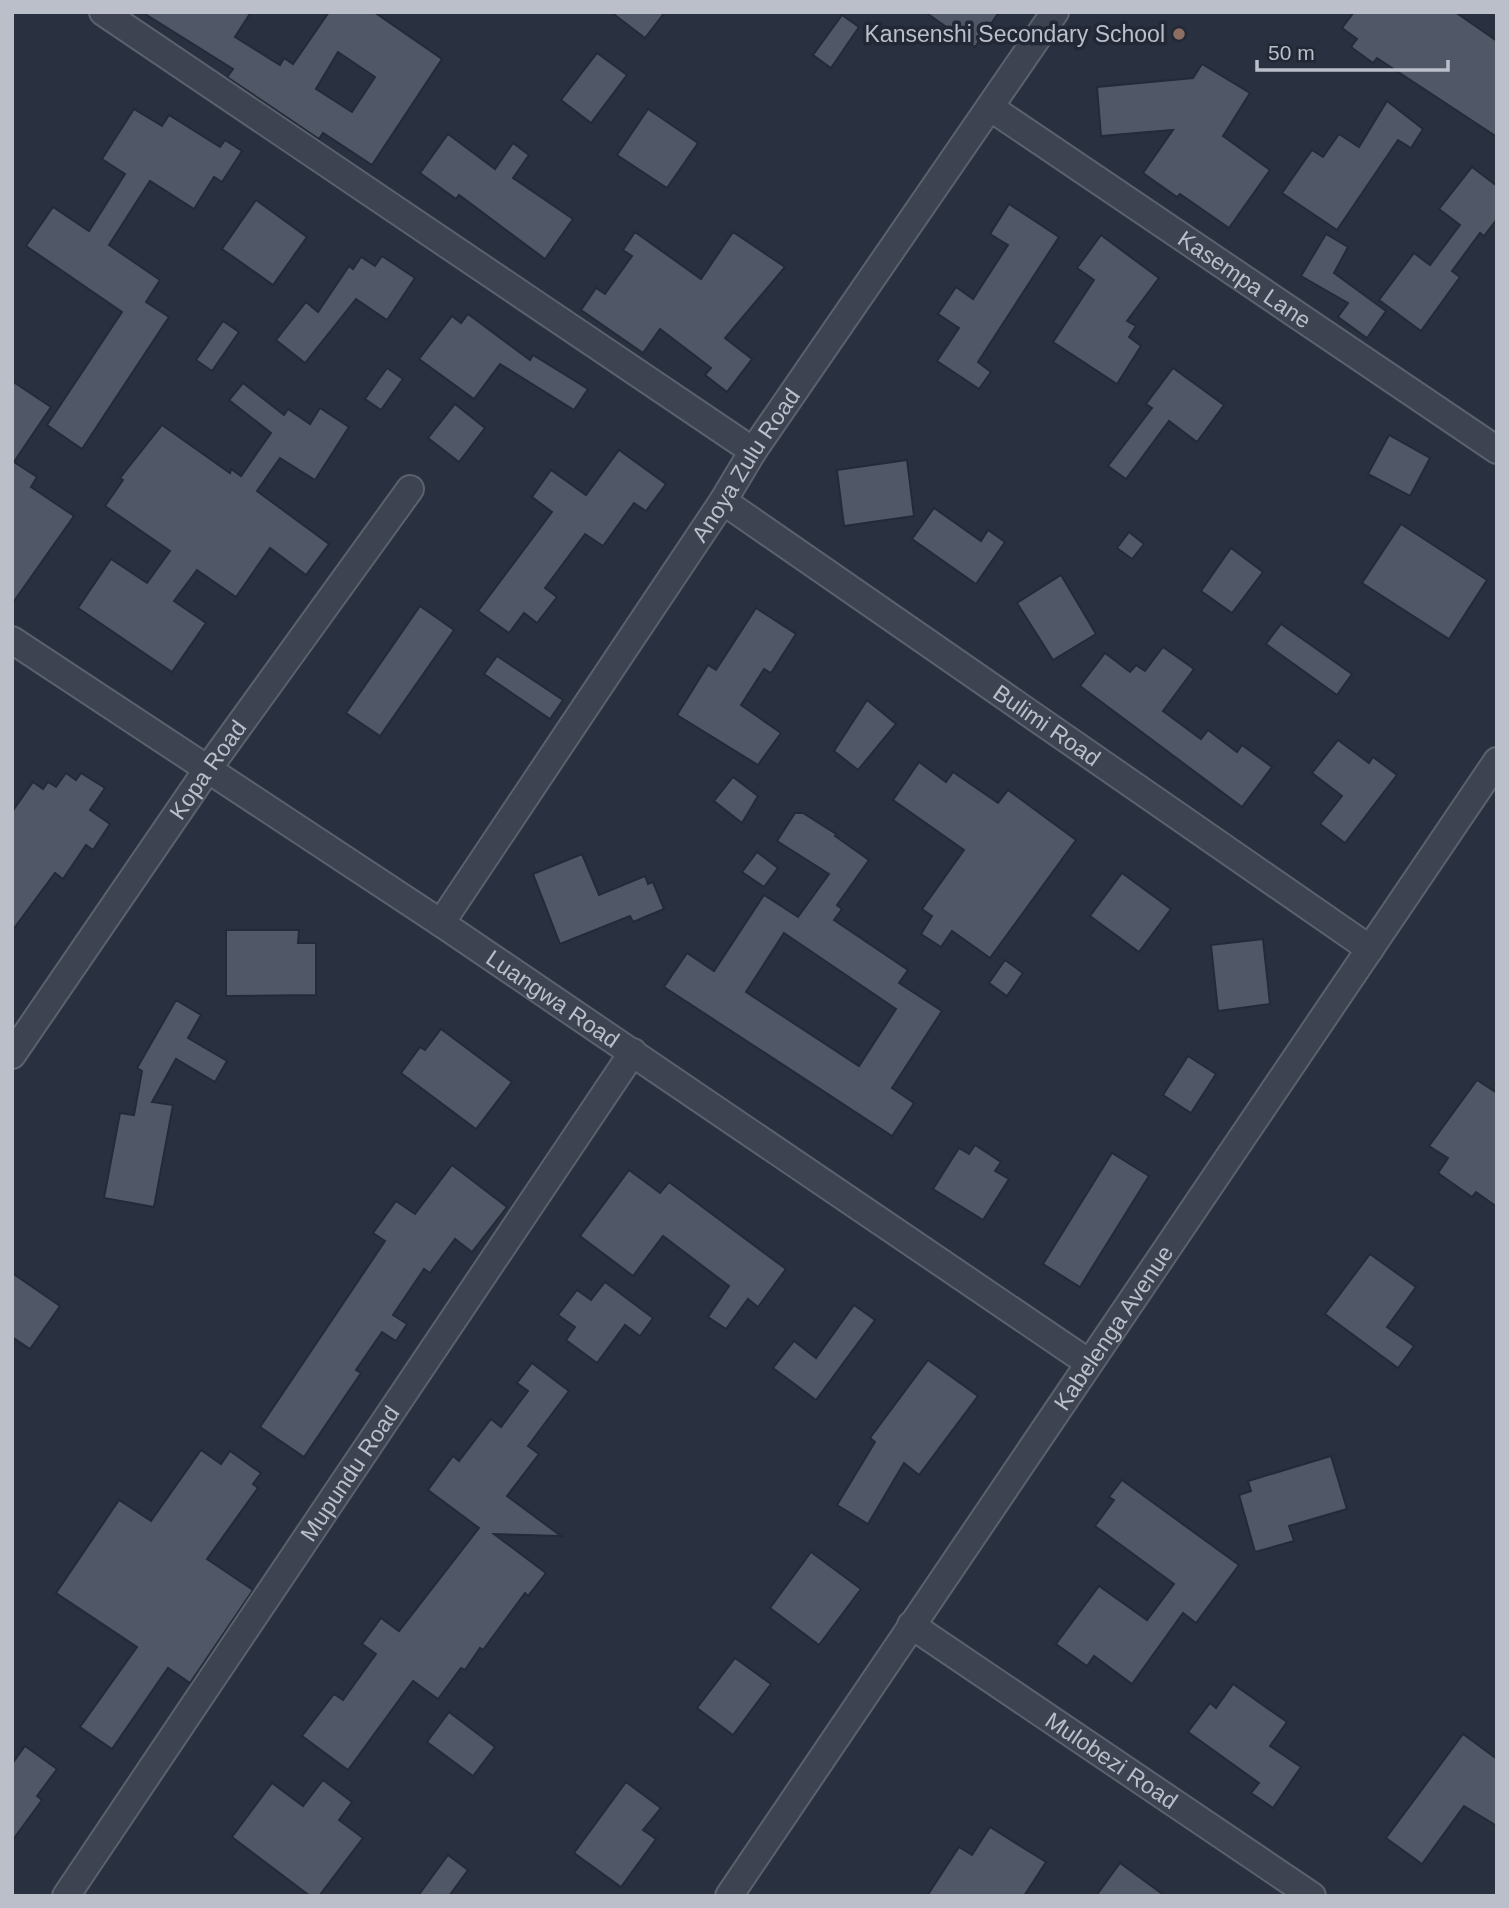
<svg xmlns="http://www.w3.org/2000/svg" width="1509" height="1908" font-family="Arial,sans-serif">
<rect width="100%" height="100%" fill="#293140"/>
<!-- building -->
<g fill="#505868" stroke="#242a37" stroke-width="2" fill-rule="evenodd">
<path d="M 142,12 L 251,12 L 235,37 L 280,65 L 284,58 L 293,64 L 329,12 L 374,12 L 442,59 L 372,165 L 323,133 L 319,139 L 227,77 L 233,69 ZM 338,52 L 375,77 L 352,112 L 316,89 Z"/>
<path d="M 611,12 L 665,12 L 645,38 Z"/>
<path d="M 925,12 L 999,12 L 975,47 Z"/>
<path d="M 1354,12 L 1455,12 L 1497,41 L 1497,137 L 1377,58 L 1373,63 L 1351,47 L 1357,39 L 1342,28 Z"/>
<path d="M 842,15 L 859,27 L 831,68 L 813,55 Z"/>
<path d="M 597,53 L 627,75 L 591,123 L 561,100 Z"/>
<path d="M 1202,64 L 1250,93 L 1223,136 L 1270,170 L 1229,228 L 1180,194 L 1177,197 L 1143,173 L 1173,130 L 1101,136 L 1097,87 L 1193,78 Z"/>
<path d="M 1387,101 L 1423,129 L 1411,148 L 1398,140 L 1337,230 L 1282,193 L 1312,150 L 1323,157 L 1339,134 L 1359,147 Z"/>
<path d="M 134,109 L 162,126 L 169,115 L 220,147 L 225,140 L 242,151 L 222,182 L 214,177 L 194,209 L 150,181 L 109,245 L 160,280 L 146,302 L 169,317 L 82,449 L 47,425 L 122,312 L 26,246 L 53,207 L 89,231 L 125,174 L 102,159 Z"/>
<path d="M 648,109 L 698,143 L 667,188 L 617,155 Z"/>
<path d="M 448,134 L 495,169 L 513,143 L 529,155 L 513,178 L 573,219 L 545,259 L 459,195 L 456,199 L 420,173 Z"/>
<path d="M 1472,167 L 1497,186 L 1497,219 L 1484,236 L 1480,233 L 1452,271 L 1460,277 L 1421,331 L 1379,300 L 1414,253 L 1430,265 L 1460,225 L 1439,209 Z"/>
<path d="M 256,200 L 307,237 L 273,285 L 222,249 Z"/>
<path d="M 1009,204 L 1059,237 L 978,362 L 991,372 L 979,389 L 937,361 L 959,328 L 938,314 L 956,287 L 973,299 L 1008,245 L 990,234 Z"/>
<path d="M 635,232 L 701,279 L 733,232 L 785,267 L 725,338 L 752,359 L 727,392 L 705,375 L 711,368 L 660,329 L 643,353 L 581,310 L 596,288 L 605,294 L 632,256 L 623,250 Z"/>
<path d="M 1326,234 L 1348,247 L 1334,273 L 1386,311 L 1367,338 L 1338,317 L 1348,303 L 1301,276 Z"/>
<path d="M 1101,235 L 1159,278 L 1127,321 L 1136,326 L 1129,337 L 1141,346 L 1117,384 L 1053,342 L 1094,280 L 1077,268 Z"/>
<path d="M 382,256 L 415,278 L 387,320 L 356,299 L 305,363 L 276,340 L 306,302 L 318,312 L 349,266 L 353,269 L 361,257 L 375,266 Z"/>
<path d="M 468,314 L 530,360 L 533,355 L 588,389 L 574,410 L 500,364 L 474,399 L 419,359 L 452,316 L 461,323 Z"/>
<path d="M 223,321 L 239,332 L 212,371 L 196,360 Z"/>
<path d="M 387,368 L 403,379 L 381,410 L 365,399 Z"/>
<path d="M 1173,368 L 1224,405 L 1197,442 L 1169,421 L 1126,479 L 1108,466 L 1152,408 L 1146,404 Z"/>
<path d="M 12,381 L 51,407 L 14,462 L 37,477 L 31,487 L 74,516 L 12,604 Z"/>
<path d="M 243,383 L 284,415 L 288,409 L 310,424 L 320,408 L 349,427 L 315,480 L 280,458 L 257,491 L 329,544 L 306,575 L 270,548 L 236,597 L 197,570 L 174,601 L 206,623 L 172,672 L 78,608 L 111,559 L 147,583 L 170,551 L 105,506 L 123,480 L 120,478 L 162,425 L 230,473 L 231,469 L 241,476 L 271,433 L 229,400 Z"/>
<path d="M 455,404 L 485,428 L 459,462 L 428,438 Z"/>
<path d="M 1389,435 L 1430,458 L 1410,496 L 1368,474 Z"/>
<path d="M 619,450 L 666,484 L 646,511 L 634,503 L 603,546 L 585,534 L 545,588 L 557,597 L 537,623 L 524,613 L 509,633 L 478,611 L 552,512 L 532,497 L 551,470 L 586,495 Z"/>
<path d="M 907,460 L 914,516 L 844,526 L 837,470 Z"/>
<path d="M 934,508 L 981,541 L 988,530 L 1005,542 L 976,584 L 912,539 Z"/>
<path d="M 1401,524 L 1487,580 L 1449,639 L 1362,583 Z"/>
<path d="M 1129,532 L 1144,544 L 1132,559 L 1117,548 Z"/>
<path d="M 1231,548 L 1263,572 L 1232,613 L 1201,591 Z"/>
<path d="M 1061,575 L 1096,634 L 1053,660 L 1017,603 Z"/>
<path d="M 420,606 L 454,630 L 380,736 L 346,713 Z"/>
<path d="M 756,608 L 796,634 L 771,673 L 764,669 L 741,705 L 781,733 L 758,765 L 677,715 L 708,665 L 716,670 Z"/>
<path d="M 1281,624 L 1352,674 L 1337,695 L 1266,644 Z"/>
<path d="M 1163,647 L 1194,669 L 1163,711 L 1201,739 L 1208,730 L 1237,752 L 1242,745 L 1272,767 L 1242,807 L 1080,686 L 1105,653 L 1130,672 L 1136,665 L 1145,671 Z"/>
<path d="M 497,656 L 563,700 L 550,719 L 484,674 Z"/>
<path d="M 867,700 L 896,724 L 858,770 L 834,751 Z"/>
<path d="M 1338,740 L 1369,763 L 1373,757 L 1397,775 L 1345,843 L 1320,824 L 1342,796 L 1312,773 Z"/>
<path d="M 919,762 L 946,782 L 953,772 L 998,803 L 1008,790 L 1076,840 L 990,958 L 952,931 L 941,947 L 921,934 L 932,916 L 922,909 L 964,850 L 893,800 Z"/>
<path d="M 66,773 L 76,780 L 81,773 L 105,788 L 90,810 L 110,824 L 93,850 L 86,845 L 63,879 L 55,873 L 12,931 L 12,812 L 33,782 L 43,789 L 48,782 L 56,787 Z"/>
<path d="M 733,777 L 758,796 L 742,823 L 714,801 Z"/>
<path d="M 795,813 L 803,813 L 836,834 L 835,836 L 869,860 L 837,905 L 842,909 L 834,920 L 908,970 L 899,983 L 942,1011 L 892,1088 L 914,1103 L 892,1136 L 664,987 L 687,953 L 714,971 L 764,895 L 798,917 L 829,874 L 777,841 ZM 784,933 L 896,1009 L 859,1066 L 746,992 Z"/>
<path d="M 757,852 L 778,868 L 764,887 L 742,872 Z"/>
<path d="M 582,854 L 599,895 L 645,876 L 648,884 L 653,882 L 664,909 L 633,922 L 630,916 L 560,944 L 533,874 Z"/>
<path d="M 1122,873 L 1171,909 L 1139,952 L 1090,916 Z"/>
<path d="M 226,930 L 299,930 L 298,943 L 316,943 L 316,995 L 226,996 Z"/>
<path d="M 1263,939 L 1270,1004 L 1218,1011 L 1211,945 Z"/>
<path d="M 1005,960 L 1023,973 L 1007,996 L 989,983 Z"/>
<path d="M 176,1000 L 201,1015 L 188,1038 L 227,1061 L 215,1082 L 176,1059 L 152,1102 L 173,1105 L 154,1207 L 104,1198 L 120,1113 L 134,1115 L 142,1071 L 137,1068 Z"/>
<path d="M 441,1029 L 512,1082 L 476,1129 L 401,1073 L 420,1047 L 425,1050 Z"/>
<path d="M 1188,1056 L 1216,1074 L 1191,1113 L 1163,1095 Z"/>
<path d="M 1477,1080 L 1497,1093 L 1497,1207 L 1476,1192 L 1472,1197 L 1438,1173 L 1448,1158 L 1429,1146 Z"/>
<path d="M 975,1145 L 1001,1162 L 995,1171 L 1009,1179 L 983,1220 L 933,1189 L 959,1148 L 969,1154 Z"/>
<path d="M 1112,1153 L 1149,1176 L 1080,1287 L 1043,1264 Z"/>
<path d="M 452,1165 L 507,1207 L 472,1252 L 455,1239 L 430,1273 L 424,1269 L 393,1315 L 407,1324 L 396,1341 L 382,1332 L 356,1370 L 361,1373 L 304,1457 L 260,1427 L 385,1241 L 373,1233 L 396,1201 L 415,1214 Z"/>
<path d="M 629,1170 L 660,1193 L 669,1182 L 786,1269 L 758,1307 L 748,1299 L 726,1329 L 708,1317 L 729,1286 L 663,1236 L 633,1276 L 580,1236 Z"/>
<path d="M 1370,1254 L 1416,1287 L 1387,1327 L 1414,1346 L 1398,1368 L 1325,1314 Z"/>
<path d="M 12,1273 L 60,1306 L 30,1349 L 12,1337 Z"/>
<path d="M 605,1282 L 653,1318 L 640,1336 L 625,1325 L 597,1363 L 566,1340 L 575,1327 L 558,1315 L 577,1290 L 591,1300 Z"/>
<path d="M 854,1305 L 875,1320 L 816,1400 L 773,1368 L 794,1341 L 816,1358 Z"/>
<path d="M 928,1360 L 978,1396 L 919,1475 L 904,1463 L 868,1524 L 837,1505 L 875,1442 L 870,1438 Z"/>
<path d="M 532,1363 L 569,1391 L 528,1446 L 539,1454 L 507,1496 L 561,1536 L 494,1534 L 546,1573 L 528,1596 L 525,1593 L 483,1650 L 480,1648 L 465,1670 L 461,1668 L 438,1699 L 413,1681 L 348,1770 L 302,1736 L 334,1694 L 343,1700 L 376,1654 L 362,1644 L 381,1618 L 399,1631 L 479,1528 L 428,1490 L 453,1456 L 459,1461 L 491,1419 L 501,1427 L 528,1391 L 517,1383 Z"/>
<path d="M 201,1450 L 221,1464 L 230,1451 L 261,1473 L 253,1484 L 258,1488 L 207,1559 L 253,1590 L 190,1683 L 168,1668 L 112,1749 L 80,1727 L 137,1647 L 56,1593 L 119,1500 L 151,1521 Z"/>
<path d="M 1331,1456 L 1347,1509 L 1289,1526 L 1294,1541 L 1255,1552 L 1239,1495 L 1251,1491 L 1248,1481 Z"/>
<path d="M 1122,1480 L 1239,1565 L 1196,1623 L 1183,1613 L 1132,1684 L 1094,1656 L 1087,1666 L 1056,1644 L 1099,1586 L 1147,1620 L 1174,1584 L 1095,1526 L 1114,1500 L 1109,1497 Z"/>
<path d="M 811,1552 L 861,1589 L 819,1645 L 770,1608 Z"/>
<path d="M 735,1658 L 771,1684 L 733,1735 L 697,1708 Z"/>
<path d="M 1233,1684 L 1287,1722 L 1270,1746 L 1301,1767 L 1273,1808 L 1251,1793 L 1259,1783 L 1188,1732 L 1210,1703 L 1216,1708 Z"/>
<path d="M 449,1712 L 495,1747 L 473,1776 L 427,1742 Z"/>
<path d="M 1463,1734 L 1497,1759 L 1497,1826 L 1464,1806 L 1422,1864 L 1386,1838 Z"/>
<path d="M 25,1746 L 57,1769 L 37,1796 L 42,1800 L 12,1841 L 12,1764 Z"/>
<path d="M 323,1780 L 352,1802 L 339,1820 L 363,1838 L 319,1896 L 310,1896 L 232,1837 L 272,1783 L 303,1806 Z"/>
<path d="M 626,1782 L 661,1808 L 643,1830 L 656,1839 L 621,1887 L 574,1853 Z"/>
<path d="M 990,1827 L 1046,1862 L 1024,1896 L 927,1896 L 959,1847 L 972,1855 Z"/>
<path d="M 448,1855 L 468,1870 L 449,1896 L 418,1896 Z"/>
<path d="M 1120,1863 L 1165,1896 L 1096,1896 Z"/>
</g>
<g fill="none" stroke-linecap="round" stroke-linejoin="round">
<!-- minor casing -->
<g stroke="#5b616d" stroke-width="30">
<g id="minor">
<path d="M 103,12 L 753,451"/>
<path id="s1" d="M 991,108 L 1497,450"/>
<path id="s2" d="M 723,501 L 1370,949"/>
<path id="s3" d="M 12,640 L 441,923 L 1089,1363"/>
<path id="s4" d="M 441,923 L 723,501 L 753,451 L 1055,12"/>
<path id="s5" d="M 12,1055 L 207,770 L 410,489"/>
<path id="s6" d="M 911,1625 L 1312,1896"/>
<path id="s7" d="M 66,1896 L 633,1052"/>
<path id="s8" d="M 729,1896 L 1497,761"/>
</g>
</g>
<!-- minor -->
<use href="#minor" stroke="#3d4350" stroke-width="26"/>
</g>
<!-- markers -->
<circle fill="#8d6e63" stroke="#222835" stroke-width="2.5" cx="1179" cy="34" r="7"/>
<g text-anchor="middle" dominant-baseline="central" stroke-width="7" stroke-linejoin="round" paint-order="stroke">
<!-- poi labels -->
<g font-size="23" fill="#babfca" stroke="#222835" text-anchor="end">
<text x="1165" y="34">Kansenshi Secondary School</text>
</g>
<!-- street labels -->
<g font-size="23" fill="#babfca" stroke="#222835">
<text stroke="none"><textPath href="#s1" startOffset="306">Kasempa Lane</textPath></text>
<text stroke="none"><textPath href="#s4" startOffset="550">Anoya Zulu Road</textPath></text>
<text stroke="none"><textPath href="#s2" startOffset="394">Bulimi Road</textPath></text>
<text stroke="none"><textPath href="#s5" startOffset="346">Kopa Road</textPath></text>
<text stroke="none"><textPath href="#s3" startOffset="649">Luangwa Road</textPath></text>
<text stroke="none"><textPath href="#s8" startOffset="686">Kabelenga Avenue</textPath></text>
<text stroke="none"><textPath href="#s7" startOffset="509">Mupundu Road</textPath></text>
<text stroke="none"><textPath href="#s6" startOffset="242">Mulobezi Road</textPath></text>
</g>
</g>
<!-- border -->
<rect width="1509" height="1908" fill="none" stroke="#babfca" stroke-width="28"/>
<!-- scale -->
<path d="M1257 60v10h191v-10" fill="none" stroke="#babfca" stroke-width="3.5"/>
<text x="1268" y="60" font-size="21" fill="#babfca" stroke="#222835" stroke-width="5" paint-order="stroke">50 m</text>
</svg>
